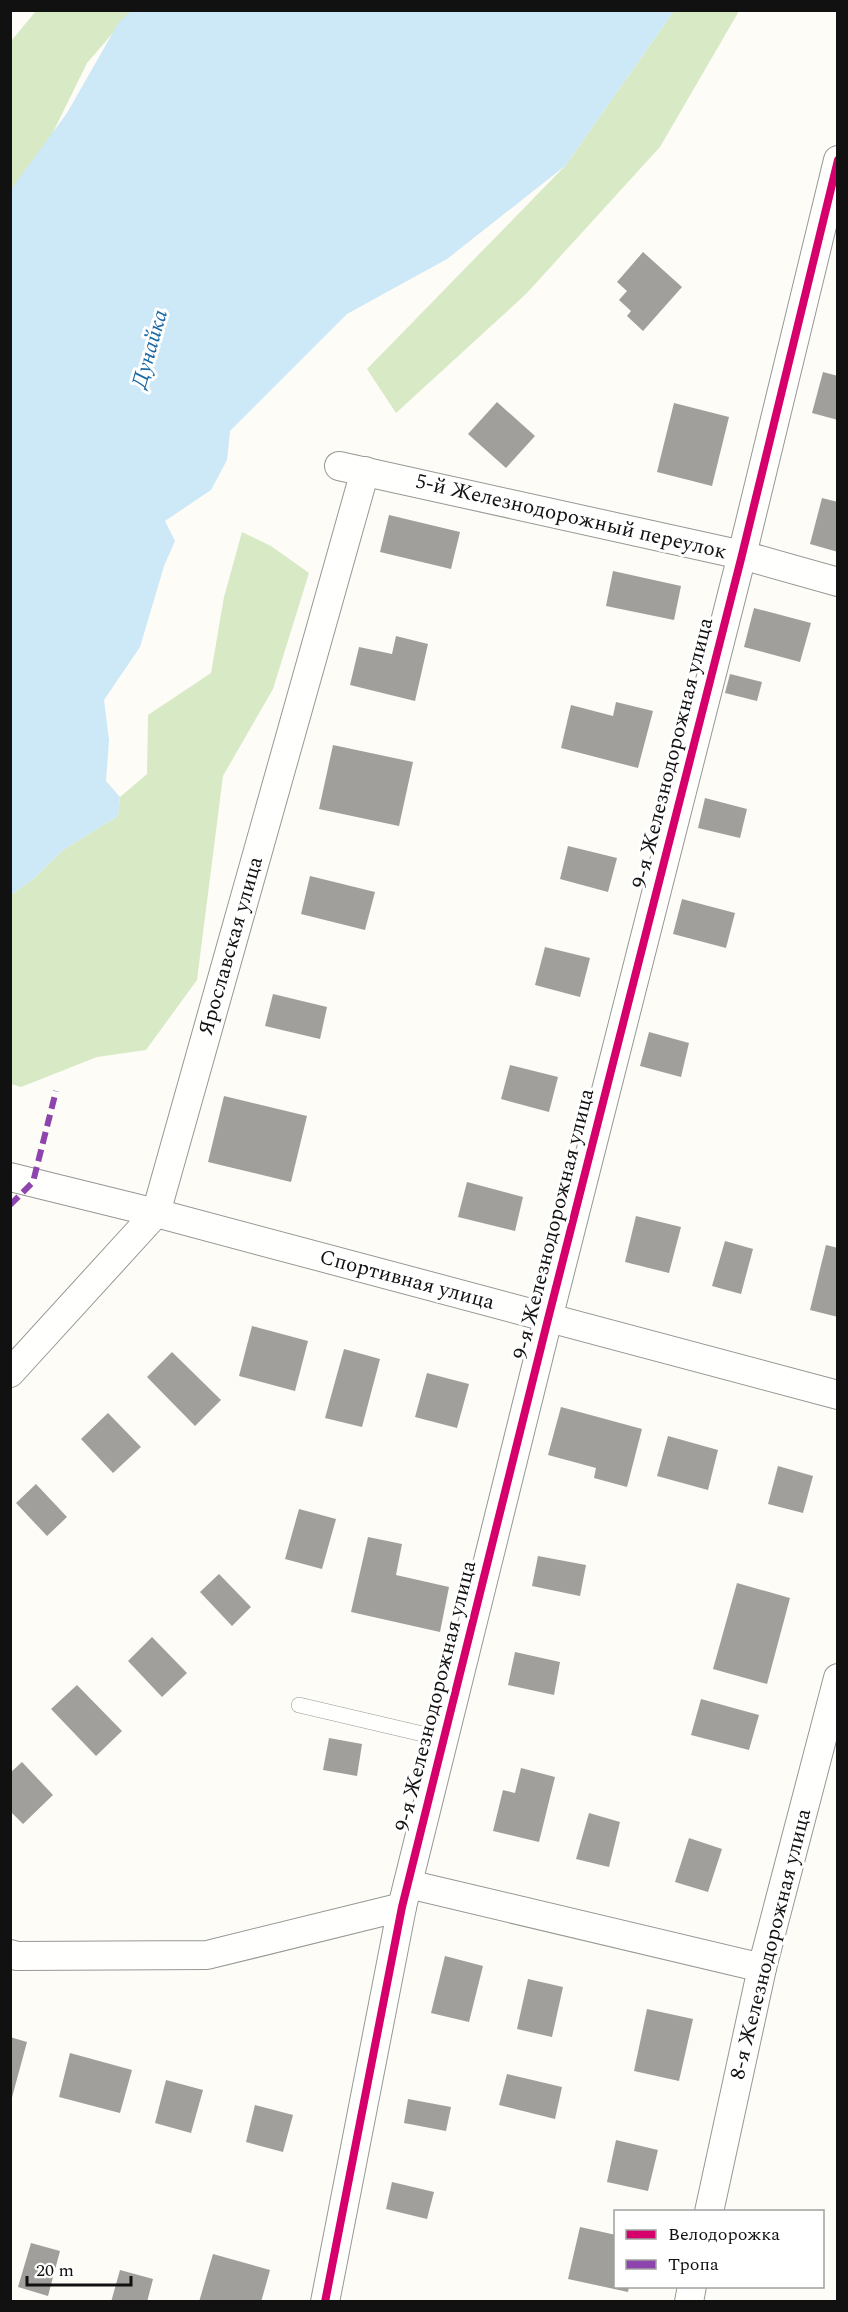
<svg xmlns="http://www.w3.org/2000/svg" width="848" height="2312" font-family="Spectral,serif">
<rect width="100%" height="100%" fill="#fdfcf7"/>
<!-- forest -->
<g fill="#d8eac5">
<path d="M 36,11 L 132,11 L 87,63 L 11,218 L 11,41 Z"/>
<path d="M 674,11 L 739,11 L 660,147 L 526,294 L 396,413 L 367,369 L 565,166 Z"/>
<path d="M 242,532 L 271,546 L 309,573 L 273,689 L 223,776 L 197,980 L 146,1050 L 97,1057 L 21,1087 L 11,1084 L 11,895 L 33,879 L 63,850 L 118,816 L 120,797 L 147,774 L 148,715 L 211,673 L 224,597 Z"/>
</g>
<!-- water -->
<path fill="#cde8f7" d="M 132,10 L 674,11 L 565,166 L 447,259 L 347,314 L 230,431 L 227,460 L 211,490 L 165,521 L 175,541 L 164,566 L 140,647 L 104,700 L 109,740 L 106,781 L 120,797 L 118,816 L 63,850 L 33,879 L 11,895 L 11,195 L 12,188 L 67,113 L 119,22 Z"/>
<!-- building -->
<g fill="#a19f9c">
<path d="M 643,252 L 682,287 L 643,331 L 627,316 L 631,311 L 619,300 L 627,291 L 617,282 Z"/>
<path d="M 823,372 L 838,376 L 838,420 L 812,413 Z"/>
<path d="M 497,402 L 535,436 L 506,468 L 468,434 Z"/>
<path d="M 674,403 L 729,417 L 712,486 L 657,472 Z"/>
<path d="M 822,498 L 838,502 L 838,552 L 810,544 Z"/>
<path d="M 389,515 L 460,532 L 451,569 L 380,552 Z"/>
<path d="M 613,571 L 681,586 L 674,620 L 606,606 Z"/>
<path d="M 754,608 L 811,623 L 800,662 L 744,647 Z"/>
<path d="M 396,636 L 428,644 L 415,701 L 350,685 L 359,647 L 392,654 Z"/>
<path d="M 730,674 L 762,682 L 757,701 L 725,693 Z"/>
<path d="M 616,702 L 653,711 L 638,768 L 561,748 L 571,705 L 613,716 Z"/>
<path d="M 333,745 L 413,762 L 399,826 L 319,809 Z"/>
<path d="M 705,798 L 747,809 L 740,838 L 698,828 Z"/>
<path d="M 568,846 L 617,858 L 608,892 L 560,879 Z"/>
<path d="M 310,876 L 375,892 L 365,930 L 301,914 Z"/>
<path d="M 682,899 L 735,913 L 726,948 L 673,934 Z"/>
<path d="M 545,947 L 590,958 L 580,997 L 535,985 Z"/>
<path d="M 273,994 L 327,1007 L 320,1039 L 265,1026 Z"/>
<path d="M 649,1032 L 689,1043 L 681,1077 L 640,1066 Z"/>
<path d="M 510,1065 L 558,1077 L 549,1112 L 501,1099 Z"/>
<path d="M 224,1096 L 307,1116 L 291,1182 L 208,1162 Z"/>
<path d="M 467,1182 L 523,1197 L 515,1231 L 458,1217 Z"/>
<path d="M 636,1216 L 681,1227 L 669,1273 L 625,1262 Z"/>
<path d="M 725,1241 L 753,1249 L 741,1294 L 712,1286 Z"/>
<path d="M 826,1245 L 838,1248 L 838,1317 L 810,1310 Z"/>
<path d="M 252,1326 L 308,1341 L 295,1391 L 239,1376 Z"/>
<path d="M 344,1349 L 380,1359 L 362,1427 L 325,1418 Z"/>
<path d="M 172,1352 L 221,1400 L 195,1426 L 147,1377 Z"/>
<path d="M 427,1373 L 469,1384 L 457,1428 L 415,1417 Z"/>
<path d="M 561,1407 L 642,1429 L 627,1487 L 594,1478 L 596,1468 L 548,1455 Z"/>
<path d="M 108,1413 L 141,1447 L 113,1473 L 81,1439 Z"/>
<path d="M 668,1436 L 718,1450 L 708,1490 L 657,1476 Z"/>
<path d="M 778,1466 L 813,1476 L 803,1513 L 768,1504 Z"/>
<path d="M 36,1484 L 67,1517 L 47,1536 L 16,1503 Z"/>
<path d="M 299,1509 L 336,1519 L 322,1569 L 285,1559 Z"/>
<path d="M 368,1537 L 402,1544 L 396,1575 L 449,1587 L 440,1632 L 351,1612 Z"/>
<path d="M 538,1556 L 586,1565 L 580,1596 L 532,1586 Z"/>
<path d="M 219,1574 L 251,1607 L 232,1626 L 200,1592 Z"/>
<path d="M 737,1583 L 790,1598 L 767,1684 L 713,1669 Z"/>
<path d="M 152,1637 L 187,1673 L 162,1697 L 128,1661 Z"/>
<path d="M 515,1652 L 560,1662 L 554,1695 L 508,1685 Z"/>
<path d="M 77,1685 L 122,1731 L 96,1756 L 51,1709 Z"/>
<path d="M 701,1699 L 759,1715 L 749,1750 L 691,1735 Z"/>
<path d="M 329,1738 L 362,1744 L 357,1776 L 323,1770 Z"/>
<path d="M 22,1762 L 53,1795 L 23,1824 L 10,1811 L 10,1773 Z"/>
<path d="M 521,1768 L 555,1777 L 539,1842 L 493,1831 L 503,1790 L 515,1793 Z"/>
<path d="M 589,1813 L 620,1822 L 609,1867 L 576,1859 Z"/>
<path d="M 689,1838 L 722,1849 L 708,1892 L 675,1882 Z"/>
<path d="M 445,1956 L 483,1966 L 469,2022 L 431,2013 Z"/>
<path d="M 528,1979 L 563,1987 L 552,2037 L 517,2029 Z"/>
<path d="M 647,2009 L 693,2019 L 679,2081 L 634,2071 Z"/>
<path d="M 10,2037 L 27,2042 L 11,2101 L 10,2101 Z"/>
<path d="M 70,2053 L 132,2070 L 120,2113 L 59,2097 Z"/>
<path d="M 507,2074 L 562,2087 L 555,2119 L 499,2105 Z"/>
<path d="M 166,2080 L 203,2090 L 191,2133 L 155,2123 Z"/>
<path d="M 408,2099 L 451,2107 L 446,2131 L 404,2123 Z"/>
<path d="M 255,2105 L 293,2115 L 283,2152 L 246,2142 Z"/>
<path d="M 616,2140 L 658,2150 L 648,2191 L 607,2182 Z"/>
<path d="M 392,2182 L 434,2192 L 427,2219 L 386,2209 Z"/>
<path d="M 580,2227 L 616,2235 L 616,2286 L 629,2286 L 628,2292 L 568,2279 Z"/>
<path d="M 31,2243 L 60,2251 L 48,2296 L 18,2287 Z"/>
<path d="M 213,2254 L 270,2270 L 261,2302 L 199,2302 Z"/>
<path d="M 120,2270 L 153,2279 L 147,2302 L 111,2302 Z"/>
</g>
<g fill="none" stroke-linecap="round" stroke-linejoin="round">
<!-- service casing -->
<g stroke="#979795" stroke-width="16">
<path id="service" d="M 299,1705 L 444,1739"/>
</g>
<!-- minor casing -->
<g stroke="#979795" stroke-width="30">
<g id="minor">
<path d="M 339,466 L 742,555 L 838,582"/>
<path d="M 10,1177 L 156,1213 L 838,1395"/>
<path d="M 10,1373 L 156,1213 L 365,471"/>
<path d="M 408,1884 L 762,1968"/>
<path d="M 10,1954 L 17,1956 L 207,1955 L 402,1907"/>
<path d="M 709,2212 L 762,1968 L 838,1678"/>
<path d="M 325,2302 L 402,1907 L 548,1319 L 742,555 L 838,160"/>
<path d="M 689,2302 L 692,2286"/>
</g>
</g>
<!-- service -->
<use href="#service" stroke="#fffffe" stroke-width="15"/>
<!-- minor -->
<use href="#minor" stroke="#fffffe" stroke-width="28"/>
<!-- quiet -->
<path stroke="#8e44ad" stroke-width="6" stroke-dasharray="12 6" stroke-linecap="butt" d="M 10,1205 L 33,1182 L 56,1091"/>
<!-- cycleway casing -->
<g stroke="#fff" stroke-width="11">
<path id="cycleway" d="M 325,2302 L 402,1907 L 548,1319 L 742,555 L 838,160"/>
</g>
<!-- cycleway -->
<use href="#cycleway" stroke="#d6006c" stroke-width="8"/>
</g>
<g text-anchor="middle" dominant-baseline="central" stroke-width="6" stroke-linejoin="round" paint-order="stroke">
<!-- street labels -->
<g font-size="21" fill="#111" stroke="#fff">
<text transform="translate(571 517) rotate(13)">5-й Железнодорожный переулок</text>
<text transform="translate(673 753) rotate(-76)">9-я Железнодорожная улица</text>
<text transform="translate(231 946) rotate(-74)">Ярославская улица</text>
<text transform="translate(554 1224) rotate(-76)">9-я Железнодорожная улица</text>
<text transform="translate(407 1280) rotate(15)">Спортивная улица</text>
<text transform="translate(436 1696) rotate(-76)">9-я Железнодорожная улица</text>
<text transform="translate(771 1944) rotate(-76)">8-я Железнодорожная улица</text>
</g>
<!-- water labels -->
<g font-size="22" font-style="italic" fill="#1768a6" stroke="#fff">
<text transform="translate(150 349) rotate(-74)">Дунайка</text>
</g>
</g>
<!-- border -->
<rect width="848" height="2312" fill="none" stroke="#111111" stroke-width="24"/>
<!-- legend -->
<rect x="614" y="2210" width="210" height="78" fill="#ffffff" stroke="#a0a0a0" stroke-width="1.5"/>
<rect x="626" y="2230" width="30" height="9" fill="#d6006c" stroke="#a0a0a0" stroke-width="1.5"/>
<text x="668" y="2240" font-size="18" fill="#111111">Велодорожка</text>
<rect x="626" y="2260" width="30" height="9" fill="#8e44ad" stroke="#a0a0a0" stroke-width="1.5"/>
<text x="668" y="2270" font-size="18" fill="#111111">Тропа</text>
<!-- scale -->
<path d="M27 2276v9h104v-9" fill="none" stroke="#111111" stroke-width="3"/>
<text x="36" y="2276" font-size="18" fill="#111111" stroke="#ffffff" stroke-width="4.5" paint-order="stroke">20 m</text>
</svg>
